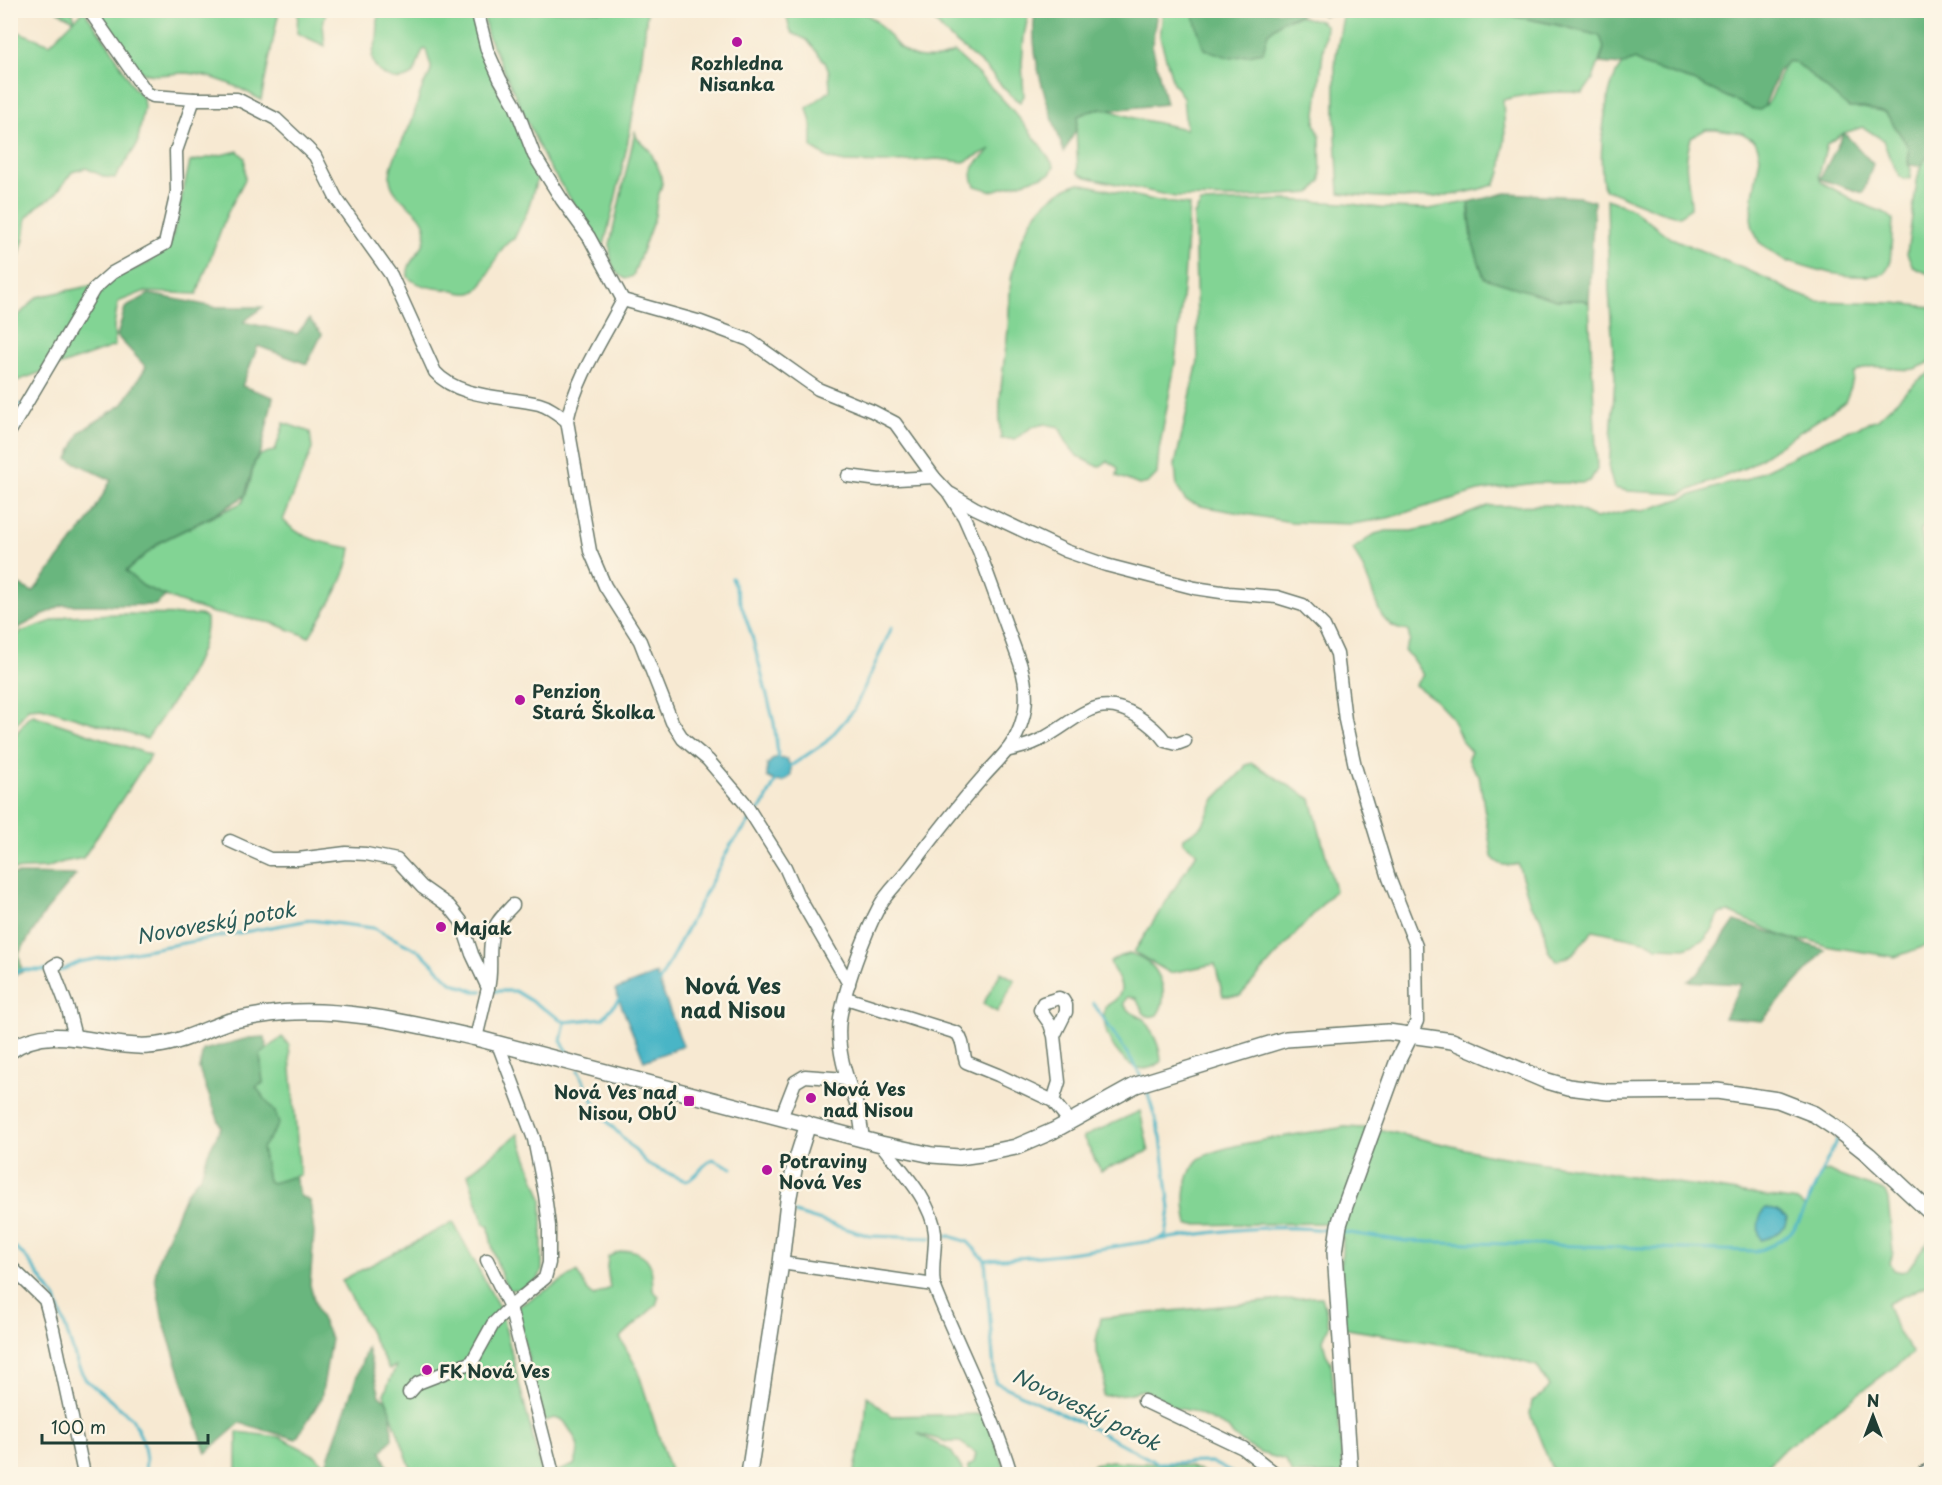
<svg xmlns="http://www.w3.org/2000/svg" width="1942" height="1485" font-family="'Playpen Sans',sans-serif">
<rect width="100%" height="100%" fill="#fcf5e5"/>
<filter id="ink" filterUnits="userSpaceOnUse"><feTurbulence type="fractalNoise" baseFrequency=".0167" numOctaves="2"/><feDisplacementMap in="SourceGraphic" scale="12" xChannelSelector="R" yChannelSelector="G"/><feConvolveMatrix kernelMatrix="1 2 1 2 8 2 1 2 1" color-interpolation-filters="sRGB"/></filter>
<filter id="wash" filterUnits="userSpaceOnUse"><feTurbulence type="fractalNoise" baseFrequency=".008" numOctaves="4" result="noise"/><feDisplacementMap in="SourceGraphic" scale="24" xChannelSelector="R" yChannelSelector="G"/><feGaussianBlur stdDeviation="1.35" result="paint"/><feColorMatrix in="noise" values="0 0 0 0 0 0 0 0 0 0 0 0 0 0 0 0 0 1.4 0 .05"/><feComposite in="paint" operator="in"/></filter>
<g filter="url(#wash)">
<rect width="100%" height="100%" fill="#f7e9d2"/>
<!-- green -->
<g fill="#82d494" stroke="#508864" stroke-width="1.5">
<path d="M 204,10 L 279,11 L 261,100 C 237,86 214,75 186,73 C 172,73 153,78 140,71 C 122,62 109,27 96,11 Z"/>
<path d="M 57,11 L 72,11 L 75,19 L 84,11 L 111,48 L 133,87 L 143,97 L 144,108 L 137,145 L 115,178 L 105,177 L 86,168 L 72,172 L 55,195 L 37,207 L 27,217 L 24,238 L 11,286 L 11,29 L 50,44 L 74,20 Z"/>
<path d="M 298,11 L 326,11 L 323,24 L 325,46 L 297,33 Z"/>
<path d="M 378,11 L 472,11 C 476,29 479,47 487,65 C 502,103 525,138 538,176 L 527,212 L 514,239 C 495,245 489,289 471,293 C 462,295 452,289 443,289 C 432,288 416,285 408,277 C 405,257 430,251 425,227 C 421,207 388,199 390,175 C 392,157 404,140 411,123 C 416,111 418,96 424,84 C 427,78 432,74 431,67 C 430,62 427,55 426,49 L 423,50 C 419,57 418,66 414,72 C 403,87 377,77 373,61 C 370,52 376,47 377,39 C 378,30 378,20 378,11 Z"/>
<path d="M 483,11 L 647,11 C 640,90 624,168 604,245 L 600,244 L 546,162 L 487,34 Z"/>
<path d="M 786,11 C 801,10 851,7 862,12 C 888,23 893,56 923,58 C 936,59 943,58 954,52 C 991,85 1028,123 1054,166 L 1050,174 L 992,191 L 975,186 C 966,166 980,161 991,149 L 964,162 L 937,159 L 885,163 L 845,162 L 830,159 L 812,148 L 812,126 L 807,108 L 830,91 L 829,72 L 825,62 L 807,40 L 792,33 L 789,27 Z"/>
<path d="M 934,11 L 1029,11 L 1024,36 L 1022,64 L 1024,96 L 1020,102 C 1006,94 998,80 987,69 C 969,51 946,39 932,17 Z"/>
<path d="M 1163,11 L 1192,11 L 1204,49 L 1268,33 L 1282,21 L 1298,16 L 1320,21 L 1326,26 L 1315,123 L 1320,137 L 1321,181 L 1311,193 L 1240,198 L 1175,197 L 1086,177 L 1078,173 L 1076,127 L 1078,116 L 1089,111 L 1106,109 L 1134,118 L 1186,129 L 1183,97 L 1173,83 L 1160,37 Z"/>
<path d="M 1344,11 L 1484,11 L 1485,13 C 1497,17 1509,16 1522,18 C 1549,23 1574,29 1600,36 L 1604,47 L 1593,79 L 1583,93 C 1556,90 1530,93 1503,100 L 1505,136 L 1501,173 L 1494,185 C 1444,202 1391,200 1339,193 L 1335,116 L 1335,61 Z"/>
<path d="M 1635,59 L 1643,65 L 1693,81 L 1753,109 C 1777,112 1774,73 1788,61 L 1798,64 L 1849,108 L 1864,108 L 1886,113 L 1908,146 L 1908,164 L 1911,169 L 1910,178 L 1903,179 C 1896,174 1886,149 1883,140 L 1863,127 L 1844,133 L 1827,144 L 1819,176 L 1821,182 L 1855,201 L 1885,213 L 1893,219 L 1890,263 L 1885,273 C 1854,282 1819,271 1789,261 L 1788,263 L 1759,242 L 1753,229 L 1751,218 L 1753,196 L 1760,157 L 1758,147 L 1755,141 L 1742,133 L 1716,129 L 1706,129 L 1691,138 C 1688,150 1685,161 1687,173 C 1688,185 1691,196 1691,208 L 1679,216 L 1662,212 L 1604,189 C 1598,161 1603,87 1622,65 C 1626,61 1630,60 1635,59 Z"/>
<path d="M 635,132 L 637,138 L 650,151 L 660,172 L 662,184 L 657,200 L 655,216 L 633,276 L 626,279 C 611,273 610,259 610,244 Z"/>
<path d="M 238,151 L 245,158 L 245,179 L 226,216 L 197,294 L 143,292 L 118,302 L 114,326 L 115,346 L 11,383 L 11,323 L 37,297 L 99,284 L 148,263 L 171,242 L 190,162 Z"/>
<path d="M 1931,151 L 1931,275 L 1913,267 L 1907,253 L 1917,181 L 1921,166 Z"/>
<path d="M 1079,183 L 1158,201 L 1189,205 L 1184,280 L 1175,364 L 1159,450 L 1157,474 L 1148,483 L 1139,485 L 1117,476 L 1118,468 L 1108,461 L 1099,467 L 1077,456 L 1067,443 L 1059,427 L 1045,424 L 1032,427 L 1015,439 L 1001,439 C 997,405 1003,372 1007,338 C 1010,317 1008,295 1012,274 C 1021,233 1036,197 1079,183 Z"/>
<path d="M 1607,199 L 1632,209 L 1669,237 L 1768,279 L 1792,292 L 1816,301 L 1894,303 L 1931,307 L 1931,362 C 1926,364 1920,367 1914,369 C 1891,373 1876,358 1854,374 L 1851,387 L 1845,402 L 1747,467 L 1681,494 L 1628,491 L 1614,488 L 1609,470 L 1615,378 L 1609,290 Z"/>
<path d="M 1286,200 L 1345,203 L 1380,208 L 1428,209 L 1468,202 L 1472,240 L 1484,278 L 1557,300 L 1584,300 L 1589,303 L 1597,469 L 1590,481 L 1581,483 L 1535,483 L 1478,491 L 1388,518 L 1352,524 L 1291,522 L 1201,506 L 1185,500 L 1177,487 L 1175,465 L 1198,361 L 1194,215 L 1201,203 Z"/>
<path d="M 1931,372 L 1931,523 L 1921,529 L 1924,551 L 1925,534 L 1931,528 L 1931,556 L 1927,553 L 1932,557 L 1931,944 L 1895,957 L 1826,946 L 1810,940 L 1797,941 L 1783,936 L 1729,912 L 1719,914 L 1713,929 L 1704,940 L 1685,948 L 1657,947 L 1648,942 L 1594,930 C 1581,941 1576,959 1556,960 C 1541,948 1548,930 1539,915 C 1536,911 1532,909 1530,903 L 1518,864 C 1508,867 1499,866 1492,857 L 1479,776 L 1470,763 L 1468,758 L 1471,752 L 1463,743 L 1452,718 L 1434,699 L 1415,685 L 1423,675 L 1411,657 L 1404,651 L 1410,640 L 1408,631 C 1379,628 1378,605 1369,583 C 1365,572 1359,560 1353,549 L 1375,534 L 1386,531 L 1412,531 L 1440,525 L 1488,506 L 1555,505 L 1577,509 L 1596,518 L 1632,510 L 1643,511 L 1726,484 L 1745,480 L 1826,440 L 1877,419 L 1916,382 Z"/>
<path d="M 284,423 L 310,432 L 312,449 L 283,520 C 300,539 327,544 351,548 C 347,581 325,610 309,637 L 272,623 L 213,613 L 177,601 L 143,586 L 126,572 L 160,542 L 243,502 C 245,495 248,489 250,482 C 255,463 252,454 275,451 Z"/>
<path d="M 118,614 L 200,615 L 206,618 C 209,658 168,707 147,739 L 41,707 L 28,708 L 11,732 L 11,648 L 20,632 L 67,616 Z"/>
<path d="M 33,715 L 151,755 L 83,858 L 63,862 L 46,868 L 11,870 L 11,741 L 28,717 Z"/>
<path d="M 1252,763 L 1311,799 L 1335,890 L 1240,996 L 1223,996 L 1215,964 L 1170,973 L 1134,952 L 1197,853 L 1183,842 L 1184,838 L 1202,826 L 1215,799 L 1242,771 L 1246,765 Z"/>
<path d="M 1129,954 C 1157,957 1173,993 1157,1015 C 1143,1021 1141,1007 1136,998 L 1127,997 L 1124,1003 C 1126,1012 1136,1014 1144,1019 C 1152,1032 1160,1044 1161,1061 C 1157,1066 1154,1067 1149,1068 C 1129,1074 1108,1044 1105,1026 C 1103,1020 1104,1013 1105,1007 C 1109,1003 1114,1002 1117,998 C 1128,986 1113,973 1110,962 L 1120,956 Z"/>
<path d="M 1001,972 L 1015,980 L 997,1012 L 983,1004 Z"/>
<path d="M 282,1037 L 289,1045 L 300,1175 L 272,1183 L 268,1181 L 262,1148 L 256,1087 L 263,1083 L 260,1055 Z"/>
<path d="M 1140,1111 L 1149,1151 L 1101,1171 L 1083,1137 Z"/>
<path d="M 1345,1127 L 1378,1129 L 1491,1155 L 1797,1201 L 1805,1207 L 1821,1173 L 1828,1170 L 1840,1176 L 1885,1191 L 1888,1199 L 1893,1253 L 1890,1263 L 1894,1270 L 1902,1272 L 1908,1269 L 1931,1237 L 1931,1283 L 1887,1304 L 1896,1329 L 1913,1353 L 1781,1451 L 1764,1469 L 1757,1474 L 1751,1469 L 1743,1474 L 1554,1474 L 1530,1414 L 1532,1401 L 1543,1394 L 1549,1386 L 1537,1366 L 1489,1352 L 1341,1328 L 1340,1275 L 1343,1239 L 1331,1223 L 1188,1225 C 1184,1204 1182,1180 1196,1162 C 1210,1144 1318,1132 1345,1127 Z"/>
<path d="M 518,1134 L 542,1199 L 542,1270 L 538,1280 L 520,1289 L 508,1290 C 498,1269 491,1250 489,1227 L 484,1224 L 468,1174 Z"/>
<path d="M 453,1222 L 501,1311 L 542,1474 L 413,1474 L 384,1394 L 396,1366 L 389,1369 L 342,1280 Z"/>
<path d="M 630,1250 C 654,1256 652,1270 653,1291 L 659,1296 L 656,1305 L 620,1338 L 637,1368 L 671,1474 L 556,1474 L 556,1472 L 574,1465 C 583,1445 575,1438 564,1421 L 554,1418 L 545,1421 L 531,1372 L 517,1307 L 577,1272 L 588,1291 L 594,1296 L 610,1288 L 607,1268 L 608,1257 L 616,1253 Z"/>
<path d="M 1313,1297 L 1322,1297 L 1325,1307 L 1329,1326 L 1323,1340 L 1326,1354 L 1331,1362 L 1334,1393 L 1337,1393 L 1343,1474 L 1293,1474 L 1285,1460 L 1260,1453 L 1241,1442 L 1233,1435 L 1228,1428 L 1192,1411 L 1175,1408 L 1154,1394 L 1143,1390 L 1127,1394 L 1103,1396 L 1105,1376 L 1096,1350 L 1096,1341 L 1101,1318 Z"/>
<path d="M 867,1396 L 891,1416 L 985,1414 L 1007,1474 L 971,1474 L 968,1466 L 974,1462 L 976,1453 L 960,1442 L 947,1442 L 917,1433 L 951,1451 L 965,1474 L 854,1474 L 865,1425 Z"/>
<path d="M 237,1432 L 280,1437 L 316,1456 L 332,1474 L 237,1474 Z"/>
<path d="M 1111,1461 L 1189,1466 L 1207,1474 L 1085,1474 L 1094,1464 Z"/>
</g>
<!-- forest -->
<g fill="#69b67e" stroke="#447a59" stroke-width="1.5">
<path d="M 1035,11 L 1157,11 L 1152,45 L 1166,104 L 1111,110 C 1100,107 1088,112 1078,116 L 1076,130 L 1064,152 C 1049,107 1028,58 1035,11 Z"/>
<path d="M 1192,11 L 1192,10 L 1340,11 L 1323,16 L 1317,11 L 1309,11 L 1282,21 L 1268,33 L 1263,52 L 1231,58 L 1204,49 Z"/>
<path d="M 1504,11 L 1931,11 L 1931,151 L 1921,166 L 1909,165 L 1908,146 L 1886,113 L 1864,108 L 1849,108 L 1798,64 L 1788,61 L 1779,70 L 1764,107 L 1760,110 L 1753,109 L 1693,81 L 1643,65 L 1635,59 L 1622,65 L 1600,63 L 1604,47 L 1600,36 L 1559,25 L 1513,16 Z"/>
<path d="M 1844,133 L 1873,164 L 1863,193 L 1820,179 Z"/>
<path d="M 1506,193 L 1579,197 L 1594,201 L 1589,303 L 1584,300 L 1557,300 L 1484,278 L 1472,240 L 1469,202 Z"/>
<path d="M 149,294 L 215,307 L 263,307 L 243,322 L 297,334 L 309,319 L 322,334 L 307,364 L 258,346 L 242,386 L 273,397 L 262,448 L 259,455 L 255,460 L 245,496 L 214,515 L 160,542 L 126,571 L 143,586 L 166,596 L 155,605 L 62,605 L 11,632 L 11,581 L 33,592 L 89,520 L 111,480 L 68,459 L 80,432 L 123,404 L 146,367 L 117,336 L 125,308 Z"/>
<path d="M 11,874 L 76,875 L 46,911 L 19,953 L 22,972 L 11,977 Z"/>
<path d="M 1735,921 L 1825,950 L 1762,1021 L 1724,1018 L 1741,984 L 1688,981 L 1698,974 Z"/>
<path d="M 265,1037 L 267,1049 L 260,1055 L 263,1083 L 256,1087 L 275,1112 L 279,1124 L 262,1148 L 268,1181 L 272,1183 L 295,1176 L 300,1196 L 310,1201 L 314,1233 L 310,1285 L 317,1310 L 331,1339 L 321,1399 L 296,1439 L 240,1423 L 206,1453 L 163,1320 L 155,1277 L 158,1260 L 186,1193 L 201,1175 L 208,1153 L 221,1127 L 199,1069 L 203,1050 L 249,1038 Z"/>
<path d="M 367,1347 L 380,1396 L 386,1400 L 391,1411 L 392,1439 L 381,1452 L 391,1474 L 340,1474 L 326,1465 Z"/>
</g>
<!-- water -->
<g fill="#49b5c6" stroke="#34797d" stroke-width="1.5">
<path d="M 774,758 L 787,759 L 791,768 L 791,776 L 783,782 L 775,781 L 767,777 L 767,765 Z"/>
<path d="M 656,974 L 683,1046 L 644,1061 L 615,990 Z"/>
<path d="M 1766,1208 L 1777,1211 L 1787,1218 C 1784,1233 1775,1236 1761,1240 C 1757,1230 1757,1216 1766,1208 Z"/>
</g>
<g fill="none" stroke-linecap="round" stroke-linejoin="round">
<!-- stream -->
<g stroke="#49b5c6" stroke-width="3">
<path d="M 10,403 L 22,405"/>
<path d="M 732,578 L 752,636 L 774,723 L 779,762"/>
<path d="M 789,767 L 826,742 L 854,710 L 892,627"/>
<path d="M 755,815 L 763,806 L 776,780"/>
<path d="M 56,970 L 60,971 L 79,962 L 310,920 L 373,928 L 421,952 L 451,982 L 474,991 L 482,991"/>
<path d="M 10,976 L 21,970 L 49,970"/>
<path d="M 658,984 L 730,846 L 751,820"/>
<path d="M 492,991 L 515,991 L 565,1022 L 561,1041 L 571,1056"/>
<path d="M 1093,1003 L 1135,1065 L 1141,1077"/>
<path d="M 565,1022 L 603,1018 L 620,998"/>
<path d="M 578,1070 L 600,1114 L 649,1165 L 686,1181 C 698,1177 702,1164 713,1159 L 732,1168"/>
<path d="M 1146,1088 L 1161,1137 L 1170,1209 L 1166,1235 L 1161,1238"/>
<path d="M 795,1213 L 870,1236 L 932,1238"/>
<path d="M 1342,1232 L 1405,1241 L 1757,1251 C 1774,1245 1786,1239 1797,1225 L 1837,1139"/>
<path d="M 938,1237 L 950,1236 L 968,1242 L 985,1260 L 995,1382 L 1094,1429 L 1157,1463 L 1211,1462 L 1234,1474"/>
<path d="M 10,1244 L 25,1256 L 56,1299 L 78,1366 L 86,1380 L 132,1418 L 143,1441 L 146,1459 L 145,1474"/>
<path d="M 985,1260 C 1034,1258 1082,1252 1131,1244 C 1197,1234 1266,1222 1332,1231"/>
</g>
</g>
</g>
<g filter="url(#ink)">
<g fill="none" stroke-linecap="round" stroke-linejoin="round">
<!-- minor casing -->
<g stroke="#6b796b" stroke-width="15">
<g id="minor">
<path d="M 89,10 L 147,93 L 153,96 L 194,99 L 237,99 L 276,119 L 308,149 L 315,156 L 336,198 L 391,275 L 435,372 C 459,399 506,396 539,404 C 550,407 558,414 567,421"/>
<path d="M 477,10 L 487,50 L 500,79 L 515,105 L 534,155 L 562,200 L 589,237 L 623,300 L 701,322 L 749,340 L 818,389 L 872,411 L 895,423 L 934,477 L 948,492 L 964,517 L 979,551 L 1020,663 C 1026,682 1029,701 1022,721 C 1015,746 1001,757 984,776 C 958,805 934,837 910,868 C 900,881 886,893 879,907 C 864,935 845,988 840,1019 C 836,1049 846,1076 856,1103 C 860,1114 861,1127 863,1138"/>
<path d="M 623,300 C 603,339 576,378 567,421 L 590,551 L 605,586 L 640,641 L 672,722 L 683,739 L 708,760 L 744,802 L 785,867 L 797,894 L 849,984"/>
<path d="M 10,431 L 94,289 L 112,273 L 165,244 L 177,192 L 176,151 L 194,99"/>
<path d="M 848,476 L 879,480 L 934,477"/>
<path d="M 951,494 L 975,508 L 1066,551 L 1106,565 L 1195,588 L 1228,593 L 1277,597 L 1303,605 L 1324,626 L 1337,654 L 1345,720 L 1355,766 L 1389,878 L 1416,946 L 1417,1021 L 1411,1034"/>
<path d="M 1009,750 C 1020,748 1030,745 1040,740 C 1077,722 1094,690 1137,716 C 1148,723 1158,731 1165,741 L 1177,744 L 1185,741"/>
<path d="M 230,841 L 270,859 L 298,859 L 346,853 L 366,854 L 397,860 L 422,887 L 449,906 L 461,921 L 472,954 L 488,988 L 476,1038"/>
<path d="M 57,964 L 52,967 L 68,1009 L 75,1037"/>
<path d="M 488,988 C 493,969 487,950 493,931 C 496,921 506,913 513,905"/>
<path d="M 846,998 L 957,1033 C 965,1043 962,1050 966,1062 L 998,1075 L 1053,1101 L 1070,1122"/>
<path d="M 498,1044 L 534,1139 L 545,1195 L 549,1226 L 549,1263 L 545,1278 L 510,1307 L 553,1474"/>
<path d="M 1053,1101 L 1059,1082 L 1054,1036 L 1066,1012 L 1066,1005 L 1063,1000 L 1059,998 L 1043,1003 L 1040,1010 L 1050,1024 L 1054,1036"/>
<path d="M 781,1118 L 795,1082 L 805,1076 L 846,1079"/>
<path d="M 881,1144 C 900,1169 932,1201 935,1233 C 936,1249 930,1274 935,1288 C 960,1351 992,1410 1011,1474"/>
<path d="M 781,1263 L 934,1285"/>
<path d="M 10,1266 L 45,1300 L 53,1329 L 84,1474"/>
<path d="M 409,1393 L 418,1383 L 472,1362 L 493,1324 L 510,1307 L 487,1260"/>
<path d="M 1144,1401 L 1243,1448 L 1276,1474"/>
<path d="M 1921,1474 L 1932,1469"/>
</g>
</g>
<!-- tertiary casing -->
<g stroke="#6b796b" stroke-width="18">
<g id="tertiary">
<path d="M 10,1051 C 52,1020 103,1049 148,1046 C 177,1045 201,1031 227,1022 C 238,1019 251,1017 263,1015 C 331,1004 410,1023 476,1038 L 881,1144 L 932,1155 L 959,1157 L 987,1153 L 1016,1147 L 1053,1131 L 1136,1085 L 1286,1039 L 1388,1032 L 1452,1041 L 1544,1080 L 1568,1087 L 1608,1092 L 1717,1091 L 1778,1100 L 1814,1114 L 1835,1128 L 1869,1155 L 1932,1214"/>
<path d="M 749,1474 L 781,1263 L 788,1201 L 795,1165 L 808,1124"/>
<path d="M 1350,1474 L 1335,1252 L 1339,1225 L 1345,1206 L 1398,1060 L 1411,1034"/>
</g>
</g>
<!-- minor -->
<use href="#minor" stroke="#fff" stroke-width="12"/>
<!-- tertiary -->
<use href="#tertiary" stroke="#fff" stroke-width="15"/>
</g>
</g>
<!-- markers -->
<g fill="#b5179e" stroke="#fcf5e5" stroke-width="2">
<circle cx="737" cy="42" r="6"/>
<circle cx="520" cy="700" r="6"/>
<circle cx="441" cy="927" r="6"/>
<circle cx="811" cy="1098" r="6"/>
<rect x="683" y="1095" width="12" height="12" rx="3"/>
<circle cx="767" cy="1170" r="6"/>
<circle cx="427" cy="1370" r="6"/>
</g>
<g text-anchor="middle" dominant-baseline="central" stroke-width="5" stroke-linejoin="round" paint-order="stroke">
<!-- poi labels -->
<g font-size="18" font-weight="bold" fill="#1f3d34" stroke="#fcf5e5" text-anchor="start">
<text x="737" y="62" text-anchor="middle">Rozhledna<tspan x="737" dy="21">Nisanka</tspan></text>
<text x="532" y="690">Penzion<tspan x="532" dy="21">Stará Školka</tspan></text>
<text x="453" y="927">Majak</text>
<text x="823" y="1088">Nová Ves<tspan x="823" dy="21">nad Nisou</tspan></text>
<text x="677" y="1091" text-anchor="end">Nová Ves nad<tspan x="677" dy="21">Nisou, ObÚ</tspan></text>
<text x="779" y="1160">Potraviny<tspan x="779" dy="21">Nová Ves</tspan></text>
<text x="439" y="1370">FK Nová Ves</text>
</g>
<!-- water labels -->
<g font-size="20" font-style="italic" fill="#2a5b58" stroke="#fcf5e5">
<text transform="translate(216 922) rotate(-10)">Novoveský potok</text>
<text transform="translate(1087 1409) rotate(26)">Novoveský potok</text>
</g>
<!-- quarter labels -->
<g font-size="21" font-weight="bold" fill="#1f3d34" stroke="#fcf5e5">
<text x="733" y="985">Nová Ves<tspan x="733" dy="24">nad Nisou</tspan></text>
</g>
</g>
<!-- margin -->
<rect width="1942" height="1485" fill="none" stroke="#fcf5e5" stroke-width="36"/>
<!-- north arrow -->
<g transform="translate(1873 1416)" stroke="#fcf5e5" stroke-width="4.5" paint-order="stroke">
<path d="M0-4.5L10 22L0 15L-10 22Z" fill="#1f3d34"/>
<text y="-9" font-size="16" font-weight="bold" text-anchor="middle" fill="#1f3d34">N</text>
</g>
<!-- scale -->
<path d="M42 1434v9h166v-9" fill="none" stroke="#1f3d34" stroke-width="3"/>
<text x="51" y="1434" font-size="18" fill="#1f3d34" stroke="#fcf5e5" stroke-width="4.5" paint-order="stroke">100 m</text>
</svg>
